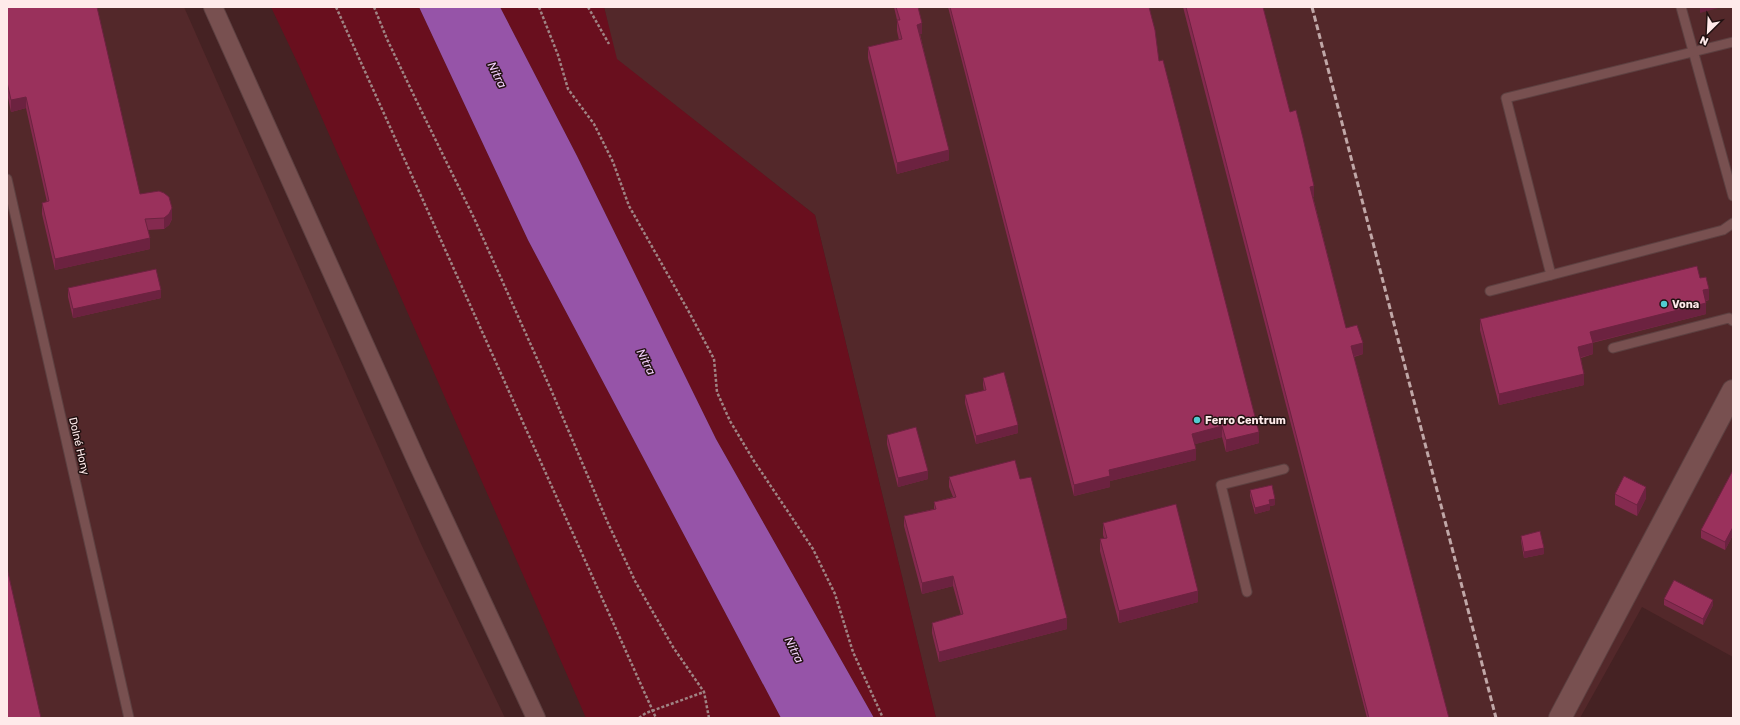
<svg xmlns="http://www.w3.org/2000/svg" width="1740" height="725" font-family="Rubik,sans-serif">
<rect width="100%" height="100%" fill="#452223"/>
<!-- built -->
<g fill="#53282a">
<path d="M 7,7 L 184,7 L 422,546 L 505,718 L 7,718 Z"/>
<path d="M 604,7 L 1733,7 L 1733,657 L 1642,607 L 1580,718 L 936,718 L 815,215 L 616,59 Z"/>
</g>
<!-- green -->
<g fill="#690f1e">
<path d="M 271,7 L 419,7 L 528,240 L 781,718 L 586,718 L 299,66 Z"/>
<path d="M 500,7 L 604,7 L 617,59 L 815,215 L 936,718 L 874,718 L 716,439 L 577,156 Z"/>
</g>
<!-- water -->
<path fill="#9654a8" d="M 419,7 L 500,7 L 577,156 L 716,439 L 874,718 L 781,718 L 528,240 Z"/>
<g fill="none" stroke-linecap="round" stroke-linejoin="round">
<!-- lane casing -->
<g stroke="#5d4041" stroke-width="11">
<g id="lane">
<path d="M 1681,7 L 1733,196"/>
<path d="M 7,179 L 129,718"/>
<path d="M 1551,275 L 1506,98 L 1733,42"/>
<path d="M 1490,291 L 1723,230 L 1733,223"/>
<path d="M 1613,348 L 1729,318 L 1733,321"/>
<path d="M 1247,592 L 1221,485 L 1284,469"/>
</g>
</g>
<!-- street casing -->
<g stroke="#5d4041" stroke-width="20">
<path id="street" d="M 213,7 L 418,464 L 536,718"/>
</g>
<!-- secondary casing -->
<g stroke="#5d4041" stroke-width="24">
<path id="secondary" d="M 1560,718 L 1733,391"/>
</g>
<!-- path -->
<g stroke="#9f8484" stroke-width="2.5" stroke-dasharray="3 2" stroke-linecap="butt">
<path d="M 336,7 L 656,718"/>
<path d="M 374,7 L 387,39 L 416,100 L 474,218 L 552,392 L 607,521 L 635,581 L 673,647 L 704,692 L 709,718"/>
<path d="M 539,7 L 558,55 L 568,89 L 594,124 L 613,162 L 629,206 L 689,312 L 714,359 L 717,392 L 730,421 L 754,461 L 813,549 L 835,594 L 853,652 L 883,718"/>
<path d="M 588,7 L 609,44"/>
<path d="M 639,718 L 646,713 L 704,692"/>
</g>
<!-- lane -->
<use href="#lane" stroke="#785050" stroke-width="9"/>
<!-- street -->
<use href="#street" stroke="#785050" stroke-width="18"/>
<!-- secondary -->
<use href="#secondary" stroke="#785050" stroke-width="22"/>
<!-- rail -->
<path stroke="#c0a7a7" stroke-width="3" stroke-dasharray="6 3" stroke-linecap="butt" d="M 1312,7 L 1496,718"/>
</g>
<!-- wall -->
<g fill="#842a4f">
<path d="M 7,7 L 140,194 L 172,219 L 169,225 L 164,229 L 148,230 L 150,249 L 55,270 L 42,214 L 42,203 L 47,202 L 26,108 L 11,112 L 7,93 Z"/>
<path d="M 894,7 L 918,7 L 922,34 L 920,34 L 949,160 L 897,174 L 868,58 L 868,47 L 899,40 L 897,31 L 897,20 Z"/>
<path d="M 948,7 L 1149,7 L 1159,61 L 1259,443 L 1226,452 L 1222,437 L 1195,444 L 1196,460 L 1110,481 L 1110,487 L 1074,496 Z"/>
<path d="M 1183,7 L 1263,7 L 1290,112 L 1314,197 L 1313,197 L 1346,328 L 1363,354 L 1354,357 L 1449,718 L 1367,718 Z"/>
<path d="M 1700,278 L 1709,300 L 1706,301 L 1706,314 L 1592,343 L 1593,354 L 1581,358 L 1584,385 L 1499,405 L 1480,330 L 1480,319 Z"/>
<path d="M 68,288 L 161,298 L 73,318 L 68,297 Z"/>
<path d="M 983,378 L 1018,433 L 976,444 L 965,403 L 965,395 L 984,391 L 983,385 Z"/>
<path d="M 887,435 L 928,479 L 898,487 L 887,444 Z"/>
<path d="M 1733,470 L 1733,535 L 1725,550 L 1701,538 L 1701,530 Z"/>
<path d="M 949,477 L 1020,479 L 1067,629 L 939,662 L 932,633 L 932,623 L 961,615 L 953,586 L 922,594 L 904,526 L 904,516 L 934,509 L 934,502 L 953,497 L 949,487 Z"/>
<path d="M 1250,490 L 1275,505 L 1270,506 L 1270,510 L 1255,514 L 1250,496 Z"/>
<path d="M 1615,494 L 1646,498 L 1637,516 L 1615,505 Z"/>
<path d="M 1103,523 L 1198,602 L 1119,623 L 1100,551 L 1100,539 L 1104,538 L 1103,535 Z"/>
<path d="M 1521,536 L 1544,554 L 1524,558 L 1521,541 Z"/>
<path d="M 1664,599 L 1713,605 L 1703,625 L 1664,605 Z"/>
</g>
<!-- shaded-wall -->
<g fill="#6c2240">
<path d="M 1700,7 L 1722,7 L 1700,13 Z"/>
<path d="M 922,23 L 922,34 L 917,35 L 917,25 Z"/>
<path d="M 26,97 L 26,108 L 11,112 L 11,100 Z"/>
<path d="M 949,150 L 949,160 L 897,174 L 897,163 Z"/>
<path d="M 1314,186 L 1314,197 L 1310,198 L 1310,187 Z"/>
<path d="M 172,208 L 172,219 L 169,225 L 164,229 L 164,218 Z"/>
<path d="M 150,238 L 150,249 L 55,270 L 55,259 Z"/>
<path d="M 1709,289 L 1709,300 L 1703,301 L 1703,290 Z"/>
<path d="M 161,290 L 161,298 L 73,318 L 73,309 Z"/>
<path d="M 1706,303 L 1706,314 L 1590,343 L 1590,332 Z"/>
<path d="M 1363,343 L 1363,354 L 1351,357 L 1351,346 Z"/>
<path d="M 1593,343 L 1593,354 L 1578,358 L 1578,347 Z"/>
<path d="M 1584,374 L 1584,385 L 1499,405 L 1499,394 Z"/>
<path d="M 1018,425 L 1018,433 L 976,444 L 976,436 Z"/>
<path d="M 1222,426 L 1222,437 L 1192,445 L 1192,434 Z"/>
<path d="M 1259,432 L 1259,443 L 1226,452 L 1226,440 Z"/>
<path d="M 1196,449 L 1196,460 L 1110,481 L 1110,487 L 1074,496 L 1074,485 L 1109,470 Z"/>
<path d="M 928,471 L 928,479 L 898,487 L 898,478 Z"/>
<path d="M 1646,487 L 1646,498 L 1637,516 L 1637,505 Z"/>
<path d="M 1275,499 L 1275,505 L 1270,506 L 1270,510 L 1255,514 L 1255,508 L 1269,500 Z"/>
<path d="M 1733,527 L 1733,535 L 1725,550 L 1725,542 Z"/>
<path d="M 1544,548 L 1544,554 L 1524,558 L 1524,552 Z"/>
<path d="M 953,576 L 953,586 L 922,594 L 922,583 Z"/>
<path d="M 1198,591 L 1198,602 L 1119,623 L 1119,611 Z"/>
<path d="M 1713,600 L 1713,605 L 1703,625 L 1703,619 Z"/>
<path d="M 1067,618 L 1067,629 L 939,662 L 939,652 Z"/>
</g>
<!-- building -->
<g fill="#9a315c" stroke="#6c2240">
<path d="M 7,7 L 97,7 L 140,194 L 159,191 L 164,193 L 169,197 L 172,208 L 169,214 L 164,218 L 145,219 L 150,238 L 55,259 L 42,203 L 49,201 L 26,97 L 11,100 L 7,82 Z"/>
<path d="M 896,7 L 918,7 L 922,23 L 917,25 L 949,150 L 897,163 L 868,47 L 902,39 L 897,20 L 900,20 Z"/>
<path d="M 950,7 L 1149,7 L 1155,30 L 1159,61 L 1163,60 L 1259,432 L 1226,440 L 1222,426 L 1192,434 L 1196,449 L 1109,470 L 1110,476 L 1074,485 Z"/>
<path d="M 1186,7 L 1263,7 L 1290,112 L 1296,110 L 1303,138 L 1314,186 L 1310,187 L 1346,328 L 1357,325 L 1363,343 L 1351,346 L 1449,718 L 1369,718 Z"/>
<path d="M 1697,266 L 1700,278 L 1706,277 L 1709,289 L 1703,290 L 1706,303 L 1590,332 L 1593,343 L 1578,347 L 1584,374 L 1499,394 L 1480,319 Z"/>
<path d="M 156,269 L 161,290 L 73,309 L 68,288 Z"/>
<path d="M 1004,372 L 1018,425 L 976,436 L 965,395 L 986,390 L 983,378 Z"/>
<path d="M 916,427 L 928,471 L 898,478 L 887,435 Z"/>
<path d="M 1015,460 L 1020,479 L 1031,477 L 1067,618 L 939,652 L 932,623 L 963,614 L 953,576 L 922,583 L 904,516 L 936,509 L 934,502 L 956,497 L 949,477 Z"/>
<path d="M 1733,470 L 1733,527 L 1725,542 L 1701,530 Z"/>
<path d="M 1624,476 L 1646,487 L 1637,505 L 1615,494 Z"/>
<path d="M 1272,485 L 1275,499 L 1269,500 L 1270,504 L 1255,508 L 1250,490 Z"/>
<path d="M 1176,504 L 1198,591 L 1119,611 L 1100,539 L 1107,538 L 1103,523 Z"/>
<path d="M 1540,531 L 1544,548 L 1524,552 L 1521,536 Z"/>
<path d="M 7,568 L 41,718 L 7,718 Z"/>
<path d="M 1674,580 L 1713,600 L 1703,619 L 1664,599 Z"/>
</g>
<!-- markers -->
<g fill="#51ccd1" stroke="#211111" stroke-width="1.5">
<circle cx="1664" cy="304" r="4"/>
<circle cx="1197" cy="420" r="4"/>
</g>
<g text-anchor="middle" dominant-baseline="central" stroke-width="3" stroke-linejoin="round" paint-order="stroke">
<!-- poi labels -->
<g font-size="11" font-weight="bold" fill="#feeaea" stroke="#211111" text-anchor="start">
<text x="1672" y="304">Vona</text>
<text x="1205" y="420">Ferro Centrum</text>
</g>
<!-- street labels -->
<g font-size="11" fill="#feeaea" stroke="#211111">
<text transform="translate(79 446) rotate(77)">Dolné Hony</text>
</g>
<!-- water labels -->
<g font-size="12" font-style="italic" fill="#f1cefa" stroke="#211111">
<text transform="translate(497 75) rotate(63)">Nitra</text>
<text transform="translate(646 362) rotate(63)">Nitra</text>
<text transform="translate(794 650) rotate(63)">Nitra</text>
</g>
</g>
<!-- border -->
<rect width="1740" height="725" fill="none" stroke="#feeaea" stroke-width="16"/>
<!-- north arrow -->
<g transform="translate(1708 32) rotate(204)" stroke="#211111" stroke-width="3" paint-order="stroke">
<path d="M0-3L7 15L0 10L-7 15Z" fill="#feeaea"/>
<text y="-6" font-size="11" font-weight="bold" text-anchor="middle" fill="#feeaea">N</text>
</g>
</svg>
